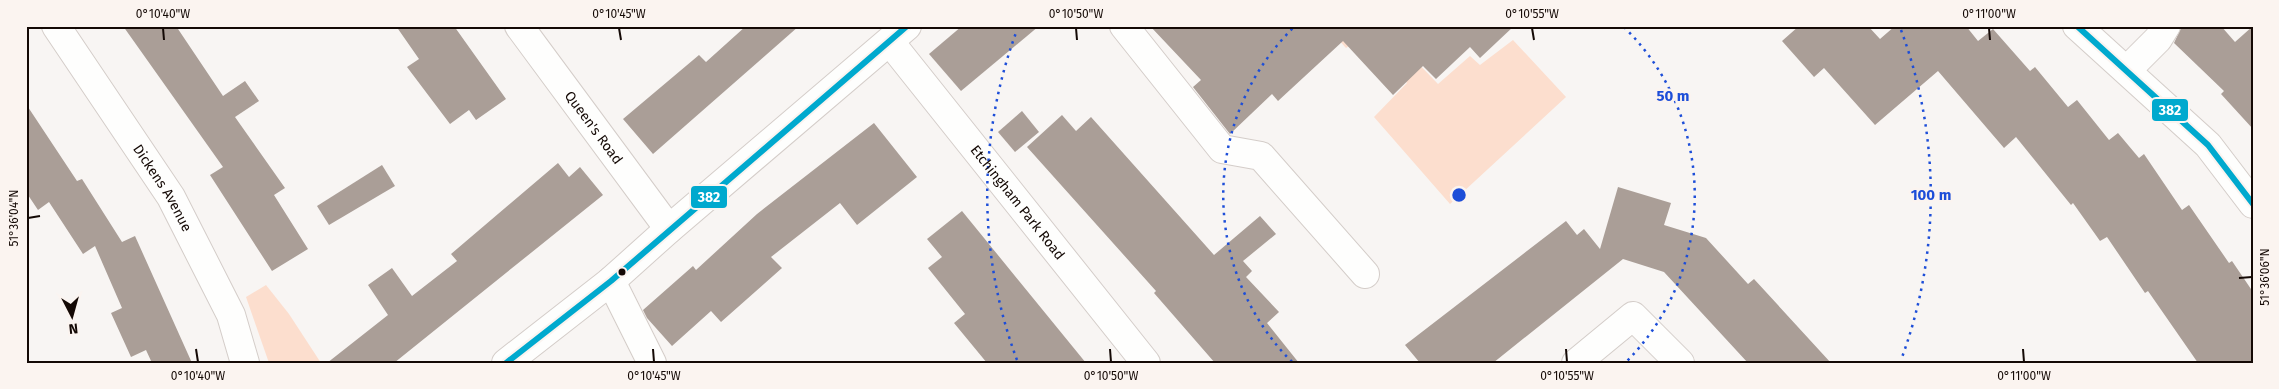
<svg xmlns="http://www.w3.org/2000/svg" width="2279" height="389" font-family="'Fira Sans',sans-serif">
<rect width="100%" height="100%" fill="#f8f5f3"/>
<!-- green -->
<g fill="#fcdece">
<path d="M 1382,26 L 1438,84 L 1470,56 L 1480,65 L 1513,40 L 1566,97 L 1450,204 L 1374,117 L 1407,83 L 1362,37 L 1346,48 L 1336,37 Z"/>
<path d="M 266,285 L 289,314 L 321,363 L 269,363 L 246,297 Z"/>
</g>
<!-- building -->
<g fill="#aa9e97">
<path d="M 123,26 L 176,26 L 223,96 L 245,81 L 259,101 L 235,117 L 285,188 L 274,195 L 308,249 L 272,271 L 210,175 L 223,167 Z"/>
<path d="M 396,26 L 454,26 L 506,99 L 476,120 L 469,110 L 450,124 L 407,67 L 419,59 Z"/>
<path d="M 746,26 L 799,26 L 653,154 L 623,119 L 699,55 L 706,62 Z"/>
<path d="M 962,26 L 1039,26 L 961,91 L 929,54 Z"/>
<path d="M 1150,26 L 1514,26 L 1480,58 L 1470,47 L 1436,79 L 1423,66 L 1393,95 L 1343,41 L 1278,101 L 1272,94 L 1230,134 L 1193,87 L 1201,80 Z"/>
<path d="M 1799,26 L 1868,26 L 1880,39 L 1895,26 L 1966,26 L 1978,41 L 1993,29 L 2030,71 L 2035,67 L 2068,107 L 2077,100 L 2109,140 L 2118,133 L 2139,158 L 2144,154 L 2182,210 L 2189,205 L 2229,263 L 2232,261 L 2253,292 L 2253,363 L 2198,363 L 2148,291 L 2145,293 L 2107,237 L 2100,241 L 2073,203 L 2071,205 L 2016,137 L 2004,148 L 1938,71 L 1875,125 L 1824,68 L 1814,77 L 1782,41 Z"/>
<path d="M 2182,26 L 2221,26 L 2235,42 L 2253,26 L 2253,129 L 2221,94 L 2224,91 L 2174,43 Z"/>
<path d="M 26,104 L 77,181 L 82,179 L 122,242 L 135,236 L 192,363 L 152,363 L 146,350 L 131,357 L 111,313 L 122,308 L 95,246 L 83,254 L 49,202 L 38,210 L 26,192 Z"/>
<path d="M 1022,111 L 1039,132 L 1015,152 L 998,132 Z"/>
<path d="M 1062,115 L 1076,131 L 1091,117 L 1214,255 L 1260,216 L 1276,234 L 1243,261 L 1252,271 L 1246,277 L 1279,312 L 1267,323 L 1299,363 L 1215,363 L 1154,293 L 1156,291 L 1027,147 Z"/>
<path d="M 874,123 L 917,177 L 857,225 L 840,203 L 771,257 L 782,268 L 721,322 L 711,311 L 672,346 L 647,318 L 643,310 L 693,266 L 696,270 L 757,214 Z"/>
<path d="M 558,163 L 569,177 L 580,167 L 603,195 L 394,363 L 327,363 L 388,315 L 368,285 L 392,268 L 412,296 L 457,261 L 451,254 Z"/>
<path d="M 382,165 L 395,186 L 329,225 L 317,206 Z"/>
<path d="M 1618,187 L 1671,203 L 1664,225 L 1706,238 L 1748,284 L 1754,279 L 1831,363 L 1748,363 L 1664,272 L 1623,259 L 1493,363 L 1420,363 L 1405,345 L 1566,221 L 1577,235 L 1584,229 L 1600,249 Z"/>
<path d="M 962,211 L 1086,363 L 987,363 L 954,323 L 965,314 L 928,268 L 942,257 L 927,239 Z"/>
</g>
<g fill="none" stroke-linecap="round" stroke-linejoin="round">
<!-- minor casing -->
<g stroke="#d4cdc9" stroke-width="30">
<g id="minor">
<path id="s1" d="M 56,26 L 171,197 L 231,315 L 245,363"/>
<path id="s2" d="M 519,26 L 669,229"/>
<path d="M 1124,26 L 1222,149 L 1261,156 L 1365,274"/>
<path d="M 2077,26 L 2208,145 L 2253,204"/>
<path id="s3" d="M 890,42 L 1146,363"/>
<path d="M 2127,70 L 2158,39 L 2166,26"/>
<path d="M 611,281 L 652,363"/>
<path d="M 506,363 L 611,281 L 669,229 L 907,26"/>
<path d="M 1576,363 L 1633,316 L 1680,363"/>
</g>
</g>
<!-- minor -->
<use href="#minor" stroke="#fefefd" stroke-width="28"/>
<!-- bus-1 casing -->
<g stroke="#fbf4f0" stroke-width="10">
<g id="bus-1">
<path d="M 2077,26 L 2208,145 L 2253,204"/>
<path d="M 506,363 L 611,281 L 907,26"/>
</g>
</g>
<!-- bus-1 -->
<use href="#bus-1" stroke="#00a9ce" stroke-width="6"/>
</g>
<!-- ticks -->
<path fill="none" stroke="#140905" stroke-width="2" d="M 163,28 L 164,40M 619,28 L 621,40M 1076,28 L 1077,40M 1532,28 L 1534,40M 1989,28 L 1990,40M 28,218 L 40,216M 2239,278 L 2252,277M 196,349 L 198,362M 653,349 L 654,362M 1110,349 L 1111,362M 1566,349 L 1567,362M 2023,349 L 2024,362"/>
<!-- distance rings -->
<g fill="none" stroke="#1d4ed8" stroke-width="2.5" stroke-dasharray="2.5 5">
<path d="M1292 362A236 236 0 0 1 1294 27M1624 27A236 236 0 0 1 1626 362"/>
<path d="M1017 360A472 472 0 0 1 1017 30M1901 30A472 472 0 0 1 1901 360"/>
</g>
<!-- markers -->
<circle fill="#140905" stroke="#fbf4f0" stroke-width="2" cx="622" cy="272" r="4.5"/>
<g text-anchor="middle" dominant-baseline="central" stroke-width="5" stroke-linejoin="round" paint-order="stroke">
<!-- street labels -->
<g font-size="14" fill="#140905" stroke="#fbf4f0">
<text stroke="none"><textPath href="#s2" startOffset="126">Queen's Road</textPath></text>
<text stroke="none"><textPath href="#s1" startOffset="194">Dickens Avenue</textPath></text>
<text stroke="none"><textPath href="#s3" startOffset="205">Etchingham Park Road</textPath></text>
</g>
</g>
<circle cx="1459" cy="195" r="8" fill="#1d4ed8" stroke="#fbf4f0" stroke-width="2.5"/>
<g font-size="15" text-anchor="middle" font-weight="bold" fill="#1d4ed8" stroke="#fbf4f0" stroke-width="5" stroke-linejoin="round" paint-order="stroke">
<text x="1673" y="101">50 m</text>
<text x="1931" y="200">100 m</text>
</g>
<g stroke="#fbf4f0" stroke-width="2">
<rect x="2151" y="98" width="38" height="24" rx="5" fill="#00a9ce"/>
<rect x="690" y="185" width="38" height="24" rx="5" fill="#00a9ce"/>
</g>
<g font-size="14" text-anchor="middle" font-weight="bold" fill="#fff">
<text x="2170" y="115">382</text>
<text x="709" y="202">382</text>
</g>
<!-- border -->
<rect width="2279" height="389" fill="none" stroke="#fbf4f0" stroke-width="55"/>
<!-- north arrow -->
<g transform="translate(72 316) rotate(174)" stroke="#fbf4f0" stroke-width="4" paint-order="stroke">
<path d="M0-4L9 19L0 12L-9 19Z" fill="#140905"/>
<text y="-8" font-size="14" font-weight="bold" text-anchor="middle" fill="#140905">N</text>
</g>
<rect x="28" y="28" width="2224" height="334" fill="none" stroke="#140905" stroke-width="2"/>
<g font-size="12" text-anchor="middle" fill="#140905">
<text x="163" y="18">0°10'40"W</text>
<text x="619" y="18">0°10'45"W</text>
<text x="1076" y="18">0°10'50"W</text>
<text x="1532" y="18">0°10'55"W</text>
<text x="1989" y="18">0°11'00"W</text>
<text transform="translate(14 218) rotate(-90)" y="4">51°36'04"N</text>
<text transform="translate(2265 277) rotate(-90)" y="4">51°36'06"N</text>
<text x="198" y="380">0°10'40"W</text>
<text x="654" y="380">0°10'45"W</text>
<text x="1111" y="380">0°10'50"W</text>
<text x="1567" y="380">0°10'55"W</text>
<text x="2024" y="380">0°11'00"W</text>
</g>
</svg>
